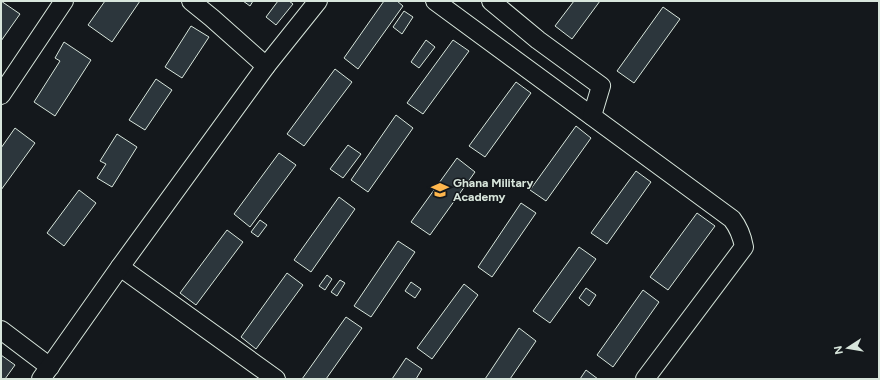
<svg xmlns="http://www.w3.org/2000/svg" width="880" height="380" font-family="Figtree,sans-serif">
<rect width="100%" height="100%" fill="#14181c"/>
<!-- building -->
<g fill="#2c363c" stroke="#d8e6dc">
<path d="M 1,1 L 20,14 L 1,41 Z"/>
<path d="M 105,1 L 140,1 L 112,42 L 88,25 Z"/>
<path d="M 243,1 L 253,1 L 250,6 Z"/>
<path d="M 278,1 L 289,1 L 293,4 L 276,25 L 266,17 Z"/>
<path d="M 384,1 L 397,1 L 403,6 L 358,69 L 344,58 Z"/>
<path d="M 574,1 L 600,1 L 572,39 L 555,26 Z"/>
<path d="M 663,7 L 680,19 L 634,83 L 617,71 Z"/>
<path d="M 404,11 L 413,17 L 402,34 L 393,27 Z"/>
<path d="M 191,26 L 209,37 L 182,78 L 165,67 Z"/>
<path d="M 426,40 L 435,47 L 419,68 L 411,62 Z"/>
<path d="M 453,40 L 469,51 L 423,114 L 407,103 Z"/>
<path d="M 64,42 L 91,60 L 55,116 L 34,102 L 60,61 L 55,58 Z"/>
<path d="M 335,69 L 352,82 L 304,146 L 287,134 Z"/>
<path d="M 156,79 L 172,90 L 145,130 L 129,120 Z"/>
<path d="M 516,82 L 531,93 L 485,157 L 469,146 Z"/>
<path d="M 396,115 L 413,128 L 368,192 L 351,180 Z"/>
<path d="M 576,126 L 591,138 L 546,201 L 530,190 Z"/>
<path d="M 15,128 L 35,143 L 1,190 L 1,148 Z"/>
<path d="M 117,134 L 137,147 L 112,187 L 97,178 L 106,164 L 100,161 Z"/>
<path d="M 348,145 L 361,154 L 343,178 L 330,169 Z"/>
<path d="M 279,153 L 296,165 L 250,227 L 234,214 Z"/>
<path d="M 457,158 L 475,172 L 430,235 L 411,222 Z"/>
<path d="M 636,171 L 651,182 L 607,244 L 591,233 Z"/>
<path d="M 79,190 L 96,203 L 64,246 L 47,233 Z"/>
<path d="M 339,197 L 355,209 L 311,272 L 294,260 Z"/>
<path d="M 521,203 L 536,213 L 492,277 L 478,267 Z"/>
<path d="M 697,213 L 715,226 L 668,290 L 650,277 Z"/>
<path d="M 260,220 L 267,225 L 258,237 L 251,232 Z"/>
<path d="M 227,230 L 243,242 L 196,305 L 180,293 Z"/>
<path d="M 398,241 L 415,252 L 371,317 L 354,306 Z"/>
<path d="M 579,247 L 596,259 L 550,323 L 533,311 Z"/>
<path d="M 287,273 L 303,285 L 256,349 L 241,337 Z"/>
<path d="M 327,275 L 332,279 L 325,290 L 319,286 Z"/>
<path d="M 340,280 L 345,283 L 337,296 L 331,292 Z"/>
<path d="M 411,282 L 421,289 L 415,298 L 405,291 Z"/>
<path d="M 464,284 L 478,295 L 432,359 L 417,348 Z"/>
<path d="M 586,288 L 596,295 L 589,306 L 579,298 Z"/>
<path d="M 643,290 L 659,302 L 613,367 L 597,355 Z"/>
<path d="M 346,317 L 362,328 L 326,379 L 302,379 Z"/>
<path d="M 519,328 L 536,341 L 510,379 L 485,379 Z"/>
<path d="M 1,355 L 15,365 L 5,379 L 1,379 Z"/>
<path d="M 406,358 L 422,369 L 416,379 L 392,379 Z"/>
<path d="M 586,370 L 598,379 L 580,379 Z"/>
</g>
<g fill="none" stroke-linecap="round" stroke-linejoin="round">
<!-- street casing -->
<g stroke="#d8e6dc" stroke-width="20">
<g id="street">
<path d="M 191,1 L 212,18 L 266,66"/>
<path d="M 435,1 L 732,219 C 739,228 742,236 744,247 L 645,379"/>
<path d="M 491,1 L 538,40 L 601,86 L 592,116"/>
<path d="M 1,95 L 64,1"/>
<path d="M 120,267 L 276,379"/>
<path d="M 1,330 L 50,367"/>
<path d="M 41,379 L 120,267 L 266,66 L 318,1"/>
</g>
</g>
<!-- street -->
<use href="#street" stroke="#14181c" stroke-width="18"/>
</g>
<!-- icons -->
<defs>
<g id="school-bare" transform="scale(1.38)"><path d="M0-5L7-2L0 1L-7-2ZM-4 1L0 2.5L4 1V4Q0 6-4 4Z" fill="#ffb74d" stroke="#14181c" stroke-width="2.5" paint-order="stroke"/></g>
</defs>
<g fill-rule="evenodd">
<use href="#school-bare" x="440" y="190"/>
</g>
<g text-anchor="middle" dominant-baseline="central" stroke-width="3" stroke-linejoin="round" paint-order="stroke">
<!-- poi labels -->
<g font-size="12" font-weight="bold" fill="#d8e6dc" stroke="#14181c" text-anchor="start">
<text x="453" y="183">Ghana Military<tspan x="453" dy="14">Academy</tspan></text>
</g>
</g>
<!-- border -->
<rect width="880" height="380" fill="none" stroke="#d8e6dc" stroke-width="4"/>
<!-- north arrow -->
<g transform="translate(848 348) rotate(258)" stroke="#14181c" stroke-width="3" paint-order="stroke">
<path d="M0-3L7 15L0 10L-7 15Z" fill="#d8e6dc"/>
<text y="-6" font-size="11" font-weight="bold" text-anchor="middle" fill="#d8e6dc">N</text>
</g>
</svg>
